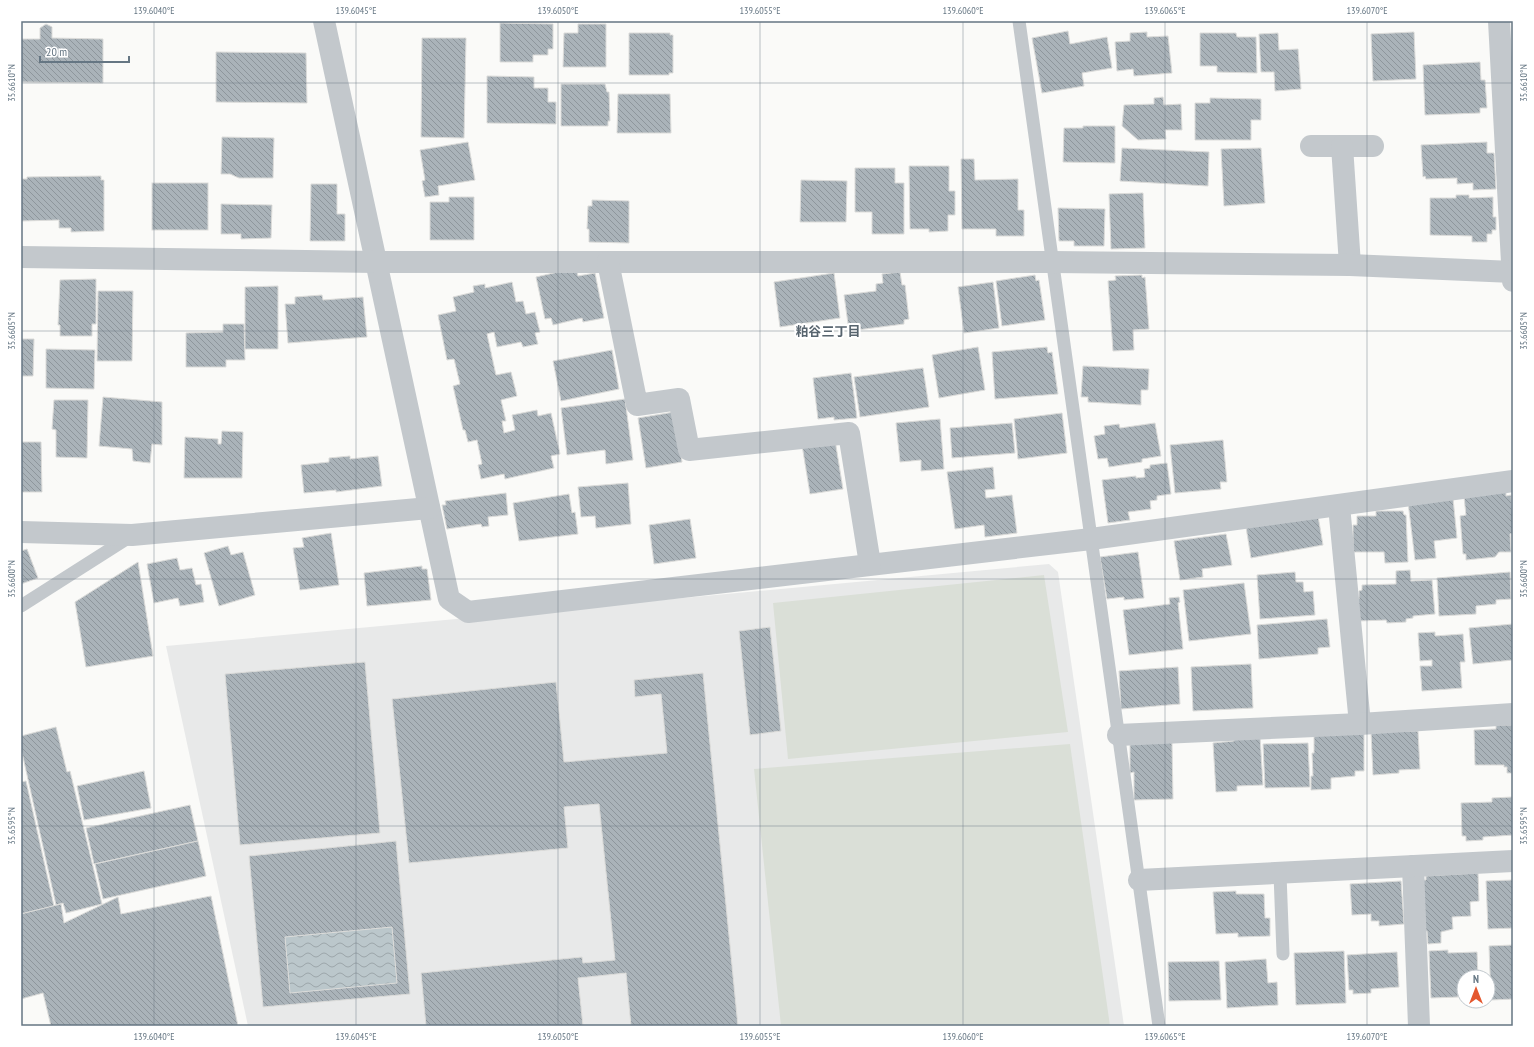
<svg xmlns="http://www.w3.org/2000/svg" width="1534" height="1047" font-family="'PT Sans Narrow','Noto Sans JP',sans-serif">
<defs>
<pattern id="water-waves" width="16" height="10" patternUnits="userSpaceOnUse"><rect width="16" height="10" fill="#bbc7cb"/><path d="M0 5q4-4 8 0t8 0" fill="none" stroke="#9ca6aa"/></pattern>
<pattern id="building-back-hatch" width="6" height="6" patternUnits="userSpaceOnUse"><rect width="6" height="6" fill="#aab3b9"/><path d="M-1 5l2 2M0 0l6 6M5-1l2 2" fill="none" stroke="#8e969c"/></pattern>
</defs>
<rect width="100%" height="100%" fill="#fafaf8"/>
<!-- built -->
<path fill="#e8e9e9" d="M 1049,564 L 1058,572 L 1124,1026 L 248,1026 L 166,646 Z"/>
<!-- green -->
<g fill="#dadfd7">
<path d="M 1044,575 L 1068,732 L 788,759 L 773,603 Z"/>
<path d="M 1070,744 L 1110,1026 L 781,1026 L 754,769 Z"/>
</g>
<!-- water -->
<path fill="url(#water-waves)" d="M 392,927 L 397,983 L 290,993 L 285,937 Z"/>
<!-- building -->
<g fill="url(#building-back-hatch)" stroke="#dcdcda" fill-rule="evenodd">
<path d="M 500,23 L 553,24 L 553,49 L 548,49 L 548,55 L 533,55 L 533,62 L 500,62 Z"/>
<path d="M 46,24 L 52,27 L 52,38 L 103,39 L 103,83 L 21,82 L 21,39 L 40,39 L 40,28 Z"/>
<path d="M 578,24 L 606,24 L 606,67 L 563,67 L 564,33 L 578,33 Z"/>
<path d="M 1068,31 L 1070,44 L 1107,37 L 1112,68 L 1082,73 L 1084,86 L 1042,93 L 1032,38 Z"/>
<path d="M 1147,32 L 1147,37 L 1168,36 L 1172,73 L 1134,76 L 1133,69 L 1117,71 L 1115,42 L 1130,41 L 1130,33 Z"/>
<path d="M 1414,32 L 1416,79 L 1373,81 L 1371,34 Z"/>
<path d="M 629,33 L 670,33 L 670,35 L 673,35 L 673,73 L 669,73 L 669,75 L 629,75 Z"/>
<path d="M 1200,33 L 1236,33 L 1237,37 L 1256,37 L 1257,73 L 1217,72 L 1217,66 L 1200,66 Z"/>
<path d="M 1278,33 L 1279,50 L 1298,49 L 1301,89 L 1275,91 L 1274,72 L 1261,72 L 1259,34 Z"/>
<path d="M 422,38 L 466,38 L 464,138 L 421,137 Z"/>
<path d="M 216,52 L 306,53 L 307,103 L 216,102 Z"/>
<path d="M 1480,62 L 1481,80 L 1485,80 L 1487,108 L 1480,108 L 1480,113 L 1425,115 L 1423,65 Z"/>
<path d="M 487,76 L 534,77 L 534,88 L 548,88 L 548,102 L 556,102 L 556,124 L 487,123 Z"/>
<path d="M 561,84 L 605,84 L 607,92 L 609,92 L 610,121 L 608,121 L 608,126 L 561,126 Z"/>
<path d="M 618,94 L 670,94 L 671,133 L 617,133 Z"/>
<path d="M 1163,97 L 1164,105 L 1181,104 L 1182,130 L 1165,130 L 1166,139 L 1138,140 L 1122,126 L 1124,105 L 1154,104 L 1154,98 Z"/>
<path d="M 1210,98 L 1261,99 L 1261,120 L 1251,120 L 1251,140 L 1195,140 L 1195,103 L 1210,103 Z"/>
<path d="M 1083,126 L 1115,126 L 1115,163 L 1063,162 L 1064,128 L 1083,128 Z"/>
<path d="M 222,137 L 274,138 L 273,178 L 239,178 L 230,174 L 221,174 Z"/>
<path d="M 468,142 L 475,180 L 438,186 L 439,195 L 425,197 L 422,181 L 425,180 L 420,150 Z"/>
<path d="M 1487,142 L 1487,153 L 1494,153 L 1496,189 L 1473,190 L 1473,183 L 1457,184 L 1457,178 L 1426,179 L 1425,176 L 1423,177 L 1421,145 Z"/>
<path d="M 1122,148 L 1209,152 L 1208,186 L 1120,181 Z"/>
<path d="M 1261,148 L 1265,203 L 1224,206 L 1221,149 Z"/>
<path d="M 961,159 L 974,159 L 975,180 L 1018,179 L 1018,210 L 1024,210 L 1024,236 L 996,236 L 996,229 L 962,229 Z"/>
<path d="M 909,166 L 949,166 L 949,191 L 955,191 L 955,215 L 948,215 L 948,231 L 929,232 L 929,229 L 910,229 Z"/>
<path d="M 855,168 L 895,168 L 895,183 L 904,183 L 904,234 L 872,234 L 872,212 L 855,212 Z"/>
<path d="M 101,176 L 101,180 L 104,180 L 104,231 L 71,232 L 71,228 L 59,228 L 59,220 L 21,221 L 21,179 L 27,179 L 27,177 Z"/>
<path d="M 801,180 L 847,181 L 846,222 L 800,222 Z"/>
<rect x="152" y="183" width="56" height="47"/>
<path d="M 311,184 L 337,184 L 337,214 L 345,214 L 345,241 L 310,241 Z"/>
<path d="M 1143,193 L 1145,248 L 1111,249 L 1109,194 Z"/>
<path d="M 1456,195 L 1469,195 L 1469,198 L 1493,197 L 1493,217 L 1496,217 L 1496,230 L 1492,230 L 1492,234 L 1487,234 L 1487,242 L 1472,242 L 1472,236 L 1430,235 L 1430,198 L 1456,198 Z"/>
<path d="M 449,197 L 474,197 L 474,240 L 430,240 L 430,202 L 449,202 Z"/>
<path d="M 592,200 L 629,201 L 629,243 L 589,242 L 589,229 L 587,229 L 588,206 L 592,206 Z"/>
<path d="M 221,204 L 272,205 L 271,238 L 241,239 L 241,234 L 221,234 Z"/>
<path d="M 1058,208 L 1105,209 L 1104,246 L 1074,246 L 1074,241 L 1059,241 Z"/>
<path d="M 576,268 L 578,276 L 595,273 L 604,318 L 583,322 L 582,318 L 553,325 L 551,318 L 545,319 L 536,277 Z"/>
<path d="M 900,272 L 902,285 L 905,285 L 909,319 L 904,320 L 904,324 L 849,331 L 844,295 L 876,291 L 876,284 L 883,283 L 882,274 Z"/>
<path d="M 834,273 L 840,318 L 780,327 L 774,282 Z"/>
<path d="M 1035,275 L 1036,281 L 1039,280 L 1045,320 L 1002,326 L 996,281 Z"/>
<path d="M 1142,275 L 1142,278 L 1145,277 L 1149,329 L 1133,330 L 1134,350 L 1113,351 L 1108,281 L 1116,280 L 1115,276 Z"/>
<path d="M 96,279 L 96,324 L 92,324 L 92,336 L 60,336 L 60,325 L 58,325 L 60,280 Z"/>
<path d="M 512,282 L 516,302 L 523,301 L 526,314 L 535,312 L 540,332 L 535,333 L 538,344 L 523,347 L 521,342 L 497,347 L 494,332 L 487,334 L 496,375 L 511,372 L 517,396 L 501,400 L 506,421 L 502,421 L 504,433 L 515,430 L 512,415 L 537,410 L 538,416 L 551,413 L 560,454 L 551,456 L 554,468 L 505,479 L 504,474 L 481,479 L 478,465 L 482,464 L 477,440 L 468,442 L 465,430 L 463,430 L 453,386 L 460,384 L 454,359 L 447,360 L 438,315 L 456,311 L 453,297 L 474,292 L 473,286 L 485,284 L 485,288 Z"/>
<path d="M 993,282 L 999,328 L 964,333 L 958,287 Z"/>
<path d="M 278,286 L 278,349 L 245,349 L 245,287 Z"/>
<path d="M 98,291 L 133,291 L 132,361 L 97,361 Z"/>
<path d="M 322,295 L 323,300 L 363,297 L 367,337 L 288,343 L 285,304 L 295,304 L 295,297 Z"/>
<path d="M 223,324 L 244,324 L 245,360 L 226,360 L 226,367 L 186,367 L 186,333 L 223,332 Z"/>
<path d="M 21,339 L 34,339 L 33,376 L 21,376 Z"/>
<path d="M 978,347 L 985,390 L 939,398 L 932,355 Z"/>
<path d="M 1047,347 L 1048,353 L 1052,352 L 1058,394 L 995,399 L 992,352 Z"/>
<path d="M 46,349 L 95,350 L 94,389 L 46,388 Z"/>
<path d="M 612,350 L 619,389 L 561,401 L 553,361 Z"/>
<path d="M 1083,366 L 1149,369 L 1148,390 L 1141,390 L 1141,405 L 1088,402 L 1088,397 L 1081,397 Z"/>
<path d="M 923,368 L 929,407 L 860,417 L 854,377 Z"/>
<path d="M 851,373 L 857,418 L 834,420 L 834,417 L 818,419 L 813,378 Z"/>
<path d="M 103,397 L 162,402 L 162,445 L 152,444 L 150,463 L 133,461 L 132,449 L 99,446 Z"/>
<path d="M 625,399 L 633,460 L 606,464 L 605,450 L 567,455 L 561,408 Z"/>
<path d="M 54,400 L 88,400 L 87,458 L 56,457 L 56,430 L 52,429 Z"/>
<path d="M 674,412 L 682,462 L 646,468 L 638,418 Z"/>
<path d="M 1062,413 L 1067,453 L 1018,459 L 1014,419 Z"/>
<path d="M 940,419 L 944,469 L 921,471 L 921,460 L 900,462 L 896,423 Z"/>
<path d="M 1012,423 L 1015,453 L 952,458 L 950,428 Z"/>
<path d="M 1155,423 L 1161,456 L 1142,459 L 1142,462 L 1109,467 L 1107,458 L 1098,459 L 1094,436 L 1105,434 L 1104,426 L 1119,424 L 1120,428 Z"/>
<path d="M 222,431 L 243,432 L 242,478 L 184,478 L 185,437 L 218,439 L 218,444 L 221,444 Z"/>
<path d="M 835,440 L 843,489 L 810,494 L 802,445 Z"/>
<path d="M 1223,440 L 1227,482 L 1220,482 L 1221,489 L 1175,493 L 1170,445 Z"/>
<path d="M 21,442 L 41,442 L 42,492 L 21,492 Z"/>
<path d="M 350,456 L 350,459 L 378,456 L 382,486 L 336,492 L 336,490 L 304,493 L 301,465 L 329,462 L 329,458 Z"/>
<path d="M 1167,463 L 1171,494 L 1157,496 L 1157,500 L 1150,501 L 1151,509 L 1128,512 L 1130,520 L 1108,523 L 1102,480 L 1136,476 L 1136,478 L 1145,477 L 1144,469 L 1150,468 L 1150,465 Z"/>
<path d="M 993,467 L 995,489 L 985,490 L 986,498 L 1012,495 L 1017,533 L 985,537 L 984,525 L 955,529 L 947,472 Z"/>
<path d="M 628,483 L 631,524 L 596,528 L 595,516 L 581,517 L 578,487 Z"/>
<path d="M 1506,492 L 1506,496 L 1511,495 L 1513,521 L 1513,533 L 1510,534 L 1511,552 L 1499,552 L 1495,557 L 1466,560 L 1466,554 L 1463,554 L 1460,516 L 1466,515 L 1464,497 Z"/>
<path d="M 506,493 L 508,515 L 488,517 L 489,526 L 482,527 L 481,524 L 447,529 L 442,505 L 446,505 L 445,501 Z"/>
<path d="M 569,494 L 572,513 L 575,512 L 578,534 L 519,541 L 513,503 Z"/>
<path d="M 1453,498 L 1457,538 L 1434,541 L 1436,558 L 1415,560 L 1408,502 Z"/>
<path d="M 1376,511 L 1403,511 L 1404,515 L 1406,515 L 1408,562 L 1385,563 L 1384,552 L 1353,552 L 1353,525 L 1357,525 L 1357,516 L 1376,516 Z"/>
<path d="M 1318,516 L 1323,545 L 1251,558 L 1246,527 Z"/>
<path d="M 690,519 L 696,558 L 654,564 L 649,525 Z"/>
<path d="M 331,533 L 339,585 L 300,590 L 293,548 L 304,547 L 302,538 Z"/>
<path d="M 1226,534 L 1232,565 L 1202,569 L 1203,577 L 1180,580 L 1174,541 Z"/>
<path d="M 228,546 L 231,555 L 243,552 L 255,595 L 219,606 L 204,553 Z"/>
<path d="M 27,549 L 38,578 L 21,584 L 21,551 Z"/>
<path d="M 1138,552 L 1144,598 L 1124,600 L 1124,597 L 1107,599 L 1100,557 Z"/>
<path d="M 177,558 L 180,570 L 192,568 L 196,585 L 201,584 L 204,602 L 180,606 L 178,598 L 154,603 L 147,564 Z"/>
<path d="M 138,562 L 153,656 L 86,667 L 75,602 Z"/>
<path d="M 422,566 L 422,569 L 427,569 L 431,600 L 367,606 L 364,573 Z"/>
<path d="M 1410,570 L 1411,581 L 1432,580 L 1435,614 L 1413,616 L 1413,618 L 1406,619 L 1406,622 L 1387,623 L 1386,620 L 1358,621 L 1357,599 L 1359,599 L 1359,591 L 1362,590 L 1362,585 L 1396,584 L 1396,571 Z"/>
<path d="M 1295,572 L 1296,582 L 1303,582 L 1304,592 L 1313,591 L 1315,615 L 1260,619 L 1257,575 Z"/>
<path d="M 1510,572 L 1511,599 L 1496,600 L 1496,604 L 1476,606 L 1476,614 L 1439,616 L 1437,578 Z"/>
<path d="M 1244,583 L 1251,634 L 1189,641 L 1183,590 Z"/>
<path d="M 1179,597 L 1180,602 L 1178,603 L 1183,649 L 1129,655 L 1123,610 L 1170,604 L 1169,598 Z"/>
<path d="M 1327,619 L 1330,647 L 1318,648 L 1318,654 L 1259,659 L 1257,625 Z"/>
<path d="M 1513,624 L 1513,660 L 1473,664 L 1469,628 Z"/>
<path d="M 770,627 L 781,731 L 750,735 L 739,631 Z"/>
<path d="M 1435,632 L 1435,636 L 1463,634 L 1465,662 L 1460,662 L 1462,688 L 1422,691 L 1420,666 L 1432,666 L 1432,660 L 1420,661 L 1418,633 Z"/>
<path d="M 365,662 L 380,833 L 240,845 L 225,674 Z"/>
<path d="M 1251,664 L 1253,708 L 1193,711 L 1191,667 Z"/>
<path d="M 1178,667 L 1180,704 L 1121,709 L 1119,671 Z"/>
<path d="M 703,673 L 738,1026 L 631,1026 L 626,973 L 578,978 L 583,1026 L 426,1026 L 421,973 L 582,957 L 583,963 L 615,960 L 599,804 L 564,807 L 568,848 L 409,863 L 392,699 L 556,682 L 564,762 L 667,753 L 661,694 L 635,697 L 634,680 Z"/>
<path d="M 1496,725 L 1513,725 L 1513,773 L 1507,773 L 1507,767 L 1504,767 L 1504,765 L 1475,765 L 1474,730 L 1496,729 Z"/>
<path d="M 56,727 L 67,772 L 70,771 L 102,904 L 66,913 L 63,903 L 56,905 L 21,748 L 21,736 Z"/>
<path d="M 1364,730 L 1364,771 L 1355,771 L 1355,776 L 1331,778 L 1331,789 L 1311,790 L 1311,776 L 1313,776 L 1312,753 L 1314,753 L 1314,732 Z"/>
<path d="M 1418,731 L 1420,769 L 1399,770 L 1399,773 L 1373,775 L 1371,732 Z"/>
<path d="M 1260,736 L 1263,785 L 1237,786 L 1237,791 L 1216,792 L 1213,743 L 1234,741 L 1234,737 Z"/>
<path d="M 1172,742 L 1173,799 L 1134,800 L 1134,772 L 1130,773 L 1130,744 Z"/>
<path d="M 1308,743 L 1310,787 L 1265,788 L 1263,744 Z"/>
<path d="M 144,771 L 151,808 L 84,820 L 77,786 Z"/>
<path d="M 26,781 L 54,906 L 21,914 L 21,782 Z"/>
<path d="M 1512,797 L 1513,835 L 1483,837 L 1483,840 L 1466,841 L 1466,836 L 1462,836 L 1461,803 L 1492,802 L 1492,798 Z"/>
<path d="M 190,805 L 198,841 L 94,864 L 86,828 Z"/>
<path d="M 198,841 L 206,876 L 103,899 L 95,864 Z"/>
<path d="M 396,841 L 410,994 L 263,1007 L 249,856 ZM 392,927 L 397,983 L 290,993 L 285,937 Z"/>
<path d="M 1478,873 L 1479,901 L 1470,902 L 1471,916 L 1452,917 L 1453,929 L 1441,932 L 1441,943 L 1428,944 L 1427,931 L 1425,931 L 1423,880 L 1426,880 L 1426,876 Z"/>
<path d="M 1513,880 L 1513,928 L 1488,929 L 1486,881 Z"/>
<path d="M 1401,881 L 1404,924 L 1379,926 L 1379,921 L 1371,921 L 1371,914 L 1352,915 L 1350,884 Z"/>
<path d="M 1236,891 L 1236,894 L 1264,894 L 1265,918 L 1270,918 L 1270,936 L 1238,937 L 1238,933 L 1216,934 L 1213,892 Z"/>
<path d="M 211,896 L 238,1026 L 51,1026 L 43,993 L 21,999 L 21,914 L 61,904 L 64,923 L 118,897 L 121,914 Z"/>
<path d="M 1513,945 L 1513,999 L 1491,1000 L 1489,946 Z"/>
<path d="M 1448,950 L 1448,953 L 1477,952 L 1478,977 L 1464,977 L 1464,989 L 1458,989 L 1458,997 L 1431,998 L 1429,951 Z"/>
<path d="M 1344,951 L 1346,1003 L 1296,1005 L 1294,953 Z"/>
<path d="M 1397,952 L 1399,987 L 1371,989 L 1371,993 L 1353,994 L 1353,990 L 1349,990 L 1347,955 Z"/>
<path d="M 1266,959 L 1268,983 L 1277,982 L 1278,1005 L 1227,1008 L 1225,962 Z"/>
<path d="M 1219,961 L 1221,1000 L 1169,1001 L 1168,962 Z"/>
</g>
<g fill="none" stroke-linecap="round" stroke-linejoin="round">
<!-- lane -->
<g stroke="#c3c8cc" stroke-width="13">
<path d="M 1019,21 L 1159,1026"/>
<path d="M 21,606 L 131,536"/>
<path d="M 1280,874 L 1283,954"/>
</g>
<!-- street -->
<g stroke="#c3c8cc" stroke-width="22">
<path d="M 324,21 L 449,599 L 468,612 L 1091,539 L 1513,481"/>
<path d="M 1499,21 L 1513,281"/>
<path d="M 1311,146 L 1373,146"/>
<path d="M 1342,146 L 1350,265"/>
<path d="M 21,257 L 375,262 L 1053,262 L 1350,265 L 1513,272"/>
<path d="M 608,262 L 637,405 L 679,399 L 689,450 L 849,433 L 870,564"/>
<path d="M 1339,506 L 1360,724"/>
<path d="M 21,532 L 132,535 L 429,508"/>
<path d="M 1118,735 L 1360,724 L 1513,714"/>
<path d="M 1413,866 L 1419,1026"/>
<path d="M 1139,880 L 1513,861"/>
</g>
</g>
<!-- ticks -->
<path fill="none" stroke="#657683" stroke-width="1" stroke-opacity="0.45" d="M 154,21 L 154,1026M 356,21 L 356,1026M 558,21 L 558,1026M 760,21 L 760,1026M 963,21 L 963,1026M 1165,21 L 1165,1026M 1367,21 L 1367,1026M 21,83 L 1513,83M 21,331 L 1513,331M 21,579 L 1513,579M 21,826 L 1513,826"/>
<g text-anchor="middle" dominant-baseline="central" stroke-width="4" stroke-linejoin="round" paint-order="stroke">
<!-- neighbourhood labels -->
<g font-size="13" font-weight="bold" fill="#57646e" stroke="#fff">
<text x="828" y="331">粕谷三丁目</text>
</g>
</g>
<!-- border -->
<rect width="1534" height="1047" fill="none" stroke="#ffffff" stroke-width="44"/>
<!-- north arrow -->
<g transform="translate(1476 989)"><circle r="19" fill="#ffffff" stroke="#c1c8cd"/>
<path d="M0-3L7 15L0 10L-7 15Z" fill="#e4572e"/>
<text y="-6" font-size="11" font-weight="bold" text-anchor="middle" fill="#657683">N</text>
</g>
<!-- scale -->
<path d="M40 56v6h89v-6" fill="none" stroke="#657683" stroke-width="2"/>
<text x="46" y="56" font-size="12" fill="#657683" stroke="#ffffff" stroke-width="3" paint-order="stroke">20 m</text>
<rect x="22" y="22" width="1490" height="1003" fill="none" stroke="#657683" stroke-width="1.5"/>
<g font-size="10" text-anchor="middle" fill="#657683">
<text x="154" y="14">139.6040°E</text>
<text x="356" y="14">139.6045°E</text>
<text x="558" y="14">139.6050°E</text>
<text x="760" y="14">139.6055°E</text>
<text x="963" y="14">139.6060°E</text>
<text x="1165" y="14">139.6065°E</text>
<text x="1367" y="14">139.6070°E</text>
<text transform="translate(11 83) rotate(-90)" y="4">35.6610°N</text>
<text transform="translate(1523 83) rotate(-90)" y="4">35.6610°N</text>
<text transform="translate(11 331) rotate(-90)" y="4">35.6605°N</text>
<text transform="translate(1523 331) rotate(-90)" y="4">35.6605°N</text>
<text transform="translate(11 579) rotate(-90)" y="4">35.6600°N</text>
<text transform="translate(1523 579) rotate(-90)" y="4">35.6600°N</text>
<text transform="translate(11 826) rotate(-90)" y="4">35.6595°N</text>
<text transform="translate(1523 826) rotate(-90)" y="4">35.6595°N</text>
<text x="154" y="1040">139.6040°E</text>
<text x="356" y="1040">139.6045°E</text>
<text x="558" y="1040">139.6050°E</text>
<text x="760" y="1040">139.6055°E</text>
<text x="963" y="1040">139.6060°E</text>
<text x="1165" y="1040">139.6065°E</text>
<text x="1367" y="1040">139.6070°E</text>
</g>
</svg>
